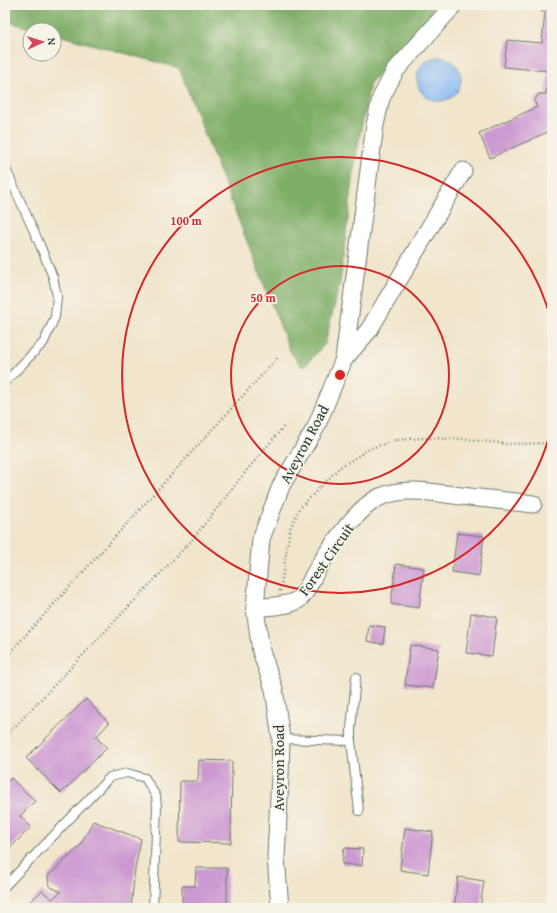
<svg xmlns="http://www.w3.org/2000/svg" width="557" height="913" font-family="'Gentium Book Plus',serif">
<rect width="100%" height="100%" fill="#f7f3e8"/>
<filter id="ink" filterUnits="userSpaceOnUse"><feTurbulence type="fractalNoise" baseFrequency=".025" numOctaves="2"/><feDisplacementMap in="SourceGraphic" scale="8" xChannelSelector="R" yChannelSelector="G"/><feConvolveMatrix kernelMatrix="1 2 1 2 8 2 1 2 1" color-interpolation-filters="sRGB"/></filter>
<filter id="wash" filterUnits="userSpaceOnUse"><feTurbulence type="fractalNoise" baseFrequency=".012" numOctaves="4" result="noise"/><feDisplacementMap in="SourceGraphic" scale="16" xChannelSelector="R" yChannelSelector="G"/><feGaussianBlur stdDeviation="0.9" result="paint"/><feColorMatrix in="noise" values="0 0 0 0 0 0 0 0 0 0 0 0 0 0 0 0 0 1.4 0 .05"/><feComposite in="paint" operator="in"/></filter>
<g filter="url(#wash)">
<rect width="100%" height="100%" fill="#f1e5cb"/>
<!-- forest -->
<path fill="#7fae68" stroke="#4f764e" d="M 5,5 L 434,5 L 431,14 L 370,83 L 356,156 L 340,282 L 325,344 L 303,368 L 290,351 L 179,68 L 54,34 L 54,30 L 38,30 L 5,21 Z"/>
<!-- water -->
<circle fill="#88baf5" stroke="#547c94" cx="439" cy="79" r="22"/>
<g id="blocks">
<!-- building -->
<g fill="#cd99d2">
<path d="M 541,5 L 552,5 L 552,130 L 490,158 L 479,133 L 537,107 L 534,101 L 539,94 L 546,94 L 548,71 L 504,67 L 507,40 L 542,43 L 545,12 L 541,11 Z"/>
<path d="M 457,533 L 484,536 L 479,576 L 452,572 Z"/>
<path d="M 396,564 L 424,568 L 419,608 L 391,604 Z"/>
<path d="M 471,613 L 497,617 L 492,656 L 466,653 Z"/>
<path d="M 369,625 L 385,627 L 383,644 L 367,641 Z"/>
<path d="M 410,645 L 439,649 L 433,688 L 405,685 Z"/>
<path d="M 86,699 L 109,723 L 96,737 L 107,748 L 61,793 L 26,758 Z"/>
<path d="M 199,760 L 232,761 L 231,843 L 179,842 L 180,781 L 198,781 Z"/>
<path d="M 11,778 L 35,801 L 20,816 L 31,827 L 5,853 L 5,784 Z"/>
<path d="M 93,821 L 141,839 L 135,869 L 131,908 L 23,908 L 42,891 L 52,899 L 61,892 L 49,886 L 48,876 L 80,846 Z"/>
<path d="M 405,828 L 433,832 L 428,874 L 400,870 Z"/>
<path d="M 344,848 L 363,849 L 362,866 L 342,864 Z"/>
<path d="M 196,868 L 227,868 L 227,908 L 182,908 L 182,886 L 195,886 Z"/>
<path d="M 458,877 L 484,881 L 480,908 L 454,908 Z"/>
</g>
</g>
</g>
<g filter="url(#ink)">
<use href="#blocks" fill-opacity="0" stroke="#687869" stroke-width="1"/>
<g fill="none" stroke-linecap="round" stroke-linejoin="round">
<!-- lane casing -->
<g stroke="#687869" stroke-width="10">
<g id="lane">
<path d="M 5,167 L 40,245 L 53,277 L 57,296 L 55,317 L 44,342 L 5,382"/>
<path d="M 356,677 L 351,729 L 351,741 L 359,811"/>
<path d="M 281,739 L 351,741"/>
<path d="M 5,886 L 110,777 L 127,773 L 145,778 L 156,796 L 157,807 L 153,908"/>
</g>
</g>
<!-- street casing -->
<g stroke="#687869" stroke-width="19">
<g id="street">
<path d="M 344,359 L 369,330 L 463,171"/>
<path d="M 255,608 C 267,606 289,607 299,599 C 307,592 310,582 315,573 C 327,552 357,507 380,497 C 405,486 435,493 461,496 C 485,499 509,501 533,504"/>
<path d="M 280,908 L 276,857 L 280,776 L 281,739 L 274,689 L 261,651 L 255,608 L 261,539 L 281,486 L 316,427 L 344,359 L 375,125 L 381,98 L 395,71 L 450,9 L 453,5"/>
</g>
</g>
<!-- path -->
<g stroke="#687869" stroke-width="2.5" stroke-dasharray="1 3" stroke-linecap="butt">
<path d="M 280,591 L 290,529 L 299,509 L 339,468 L 369,449 L 395,440 L 423,438 L 466,439 L 507,444 L 552,443"/>
<path d="M 5,658 L 279,356"/>
<path d="M 5,737 L 192,540 L 247,470 L 285,425"/>
</g>
<!-- lane -->
<use href="#lane" stroke="#fff" stroke-width="8"/>
<!-- street -->
<use href="#street" stroke="#fff" stroke-width="17"/>
</g>
</g>
<!-- distance rings -->
<g fill="none" stroke="#d62828" stroke-width="2">
<circle cx="340" cy="375" r="109"/>
<path d="M552 426A218 218 0 1 1 552 324"/>
</g>
<g text-anchor="middle" dominant-baseline="central" stroke-width="3.5" stroke-linejoin="round" paint-order="stroke">
<!-- street labels -->
<g font-size="15" fill="#1f3d34" stroke="#f7f3e8">
<text transform="translate(304 444) rotate(-62)">Aveyron Road</text>
<text transform="translate(326 559) rotate(-55)">Forest Circuit</text>
<text transform="translate(278 768) rotate(-90)">Aveyron Road</text>
</g>
</g>
<circle cx="340" cy="375" r="6" fill="#d62828" stroke="#f7f3e8" stroke-width="2"/>
<g font-size="12" text-anchor="middle" font-weight="bold" fill="#d62828" stroke="#f7f3e8" stroke-width="3.5" stroke-linejoin="round" paint-order="stroke">
<text x="186" y="225">100 m</text>
<text x="263" y="302">50 m</text>
</g>
<!-- margin -->
<rect width="557" height="913" fill="none" stroke="#f7f3e8" stroke-width="20"/>
<!-- north arrow -->
<g transform="translate(42 42) rotate(86)"><circle r="19" fill="#f7f3e8" stroke="#a1aaa0"/>
<path d="M0-3L7 15L0 10L-7 15Z" fill="#d1495b"/>
<text y="-6" font-size="11" font-weight="bold" text-anchor="middle" fill="#1f3d34">N</text>
</g>
</svg>
